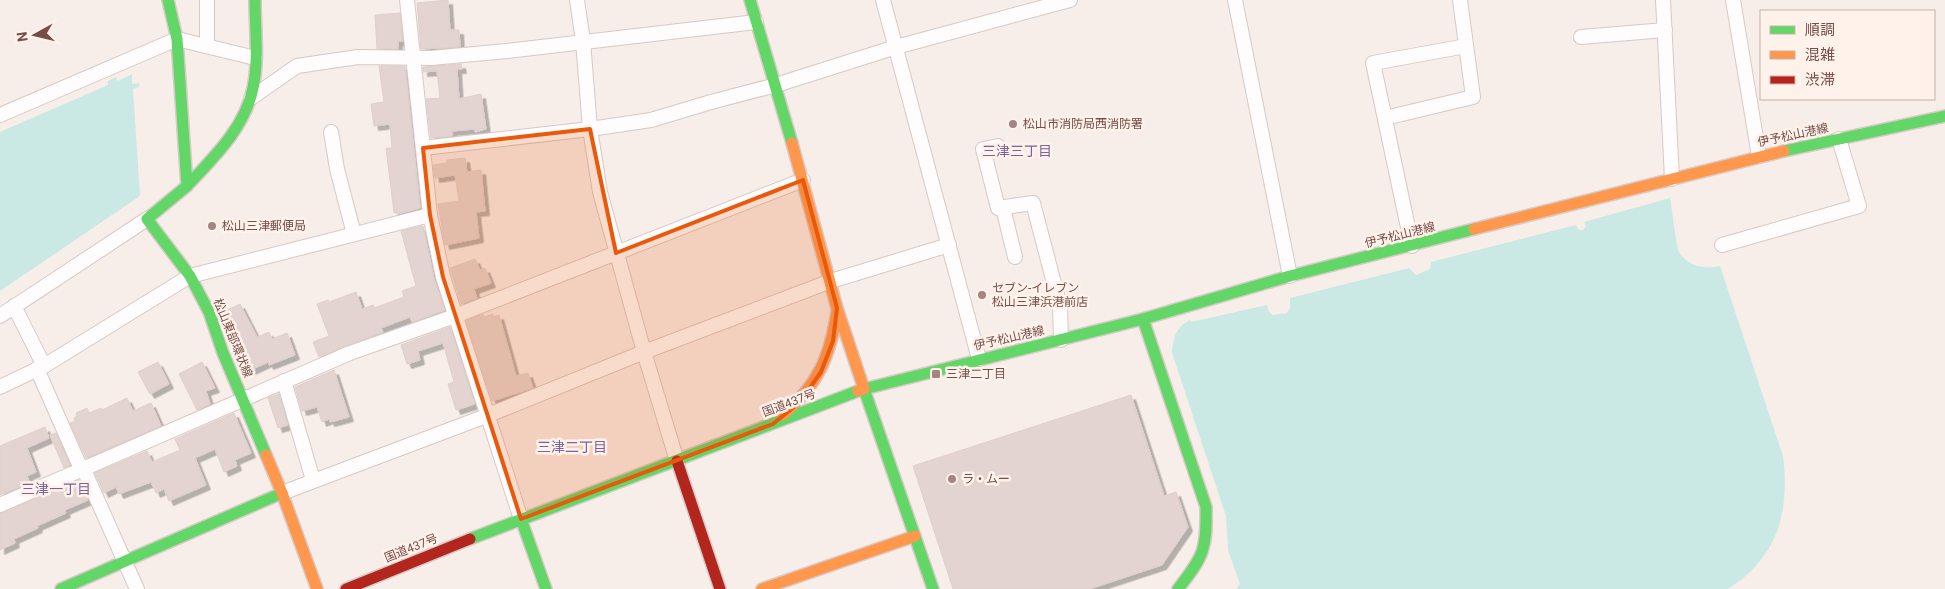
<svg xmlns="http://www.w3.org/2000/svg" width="1945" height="589" font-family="Roboto,'Noto Sans JP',sans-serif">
<defs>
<filter id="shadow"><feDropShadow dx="4.5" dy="4.5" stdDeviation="0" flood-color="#0004"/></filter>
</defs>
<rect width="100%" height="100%" fill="#f7eeea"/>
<!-- water -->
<g fill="#cae9e4">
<path d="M 132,74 L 132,84 L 139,83 L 139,87 L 133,89 L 140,196 L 0,291 L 0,132 L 108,85 L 108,81 L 116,77 L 118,81 Z"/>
<path d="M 1670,198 C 1672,208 1676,246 1679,252 C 1688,267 1705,269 1720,266 L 1783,456 C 1790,512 1778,557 1728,589 L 1236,589 L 1240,584 L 1228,550 L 1226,516 L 1172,353 C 1173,338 1176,327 1190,320 L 1191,322 L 1267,305 L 1269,312 L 1273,315 L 1287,313 L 1290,308 L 1290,298 L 1409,268 L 1416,275 L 1430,269 L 1431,262 L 1576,225 L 1579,230 L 1583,230 L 1586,226 L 1584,222 Z"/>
</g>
<!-- building -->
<g fill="#e3d4d1" stroke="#e0cfcc" filter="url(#shadow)">
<path d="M 448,0 L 450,30 L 459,30 L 460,47 L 421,49 L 417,3 Z"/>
<path d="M 400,13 L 403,41 L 398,41 L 398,49 L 377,49 L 375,15 Z"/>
<path d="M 461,64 L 462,69 L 457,69 L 459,99 L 481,94 L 486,129 L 475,132 L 475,129 L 452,131 L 452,136 L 431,138 L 426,99 L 440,98 L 437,71 L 423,72 L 423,67 Z"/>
<path d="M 379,66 L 405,66 L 420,208 L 397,214 L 396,212 L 394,213 L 386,148 L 392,148 L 390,124 L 374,126 L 371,104 L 384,102 Z"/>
<path d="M 465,158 L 467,172 L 481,170 L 485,211 L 476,212 L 479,238 L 445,245 L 438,204 L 459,201 L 455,175 L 435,178 L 433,165 L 447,163 L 447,160 Z"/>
<path d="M 423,226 L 434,279 L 445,310 L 412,322 L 410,317 L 381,328 L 383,332 L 319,357 L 313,342 L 329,336 L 317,304 L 328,300 L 329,302 L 356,292 L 362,309 L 373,305 L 374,308 L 404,297 L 402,291 L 416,286 L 401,231 Z"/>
<path d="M 475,259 L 480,270 L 485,268 L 491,283 L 474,289 L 477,298 L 461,304 L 450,268 Z"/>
<path d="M 240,304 L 257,337 L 269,332 L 272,339 L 287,333 L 295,355 L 269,365 L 268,362 L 251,370 L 223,312 Z"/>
<path d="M 483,314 L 484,317 L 493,314 L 493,317 L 499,315 L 516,376 L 528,373 L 533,388 L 492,401 L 466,321 Z"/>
<path d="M 450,327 L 475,404 L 456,410 L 448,384 L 454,382 L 443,343 L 418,351 L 420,360 L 407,364 L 401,345 Z"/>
<path d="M 158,362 L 169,384 L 150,394 L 138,372 Z"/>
<path d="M 202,362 L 215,388 L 206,391 L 210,404 L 197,410 L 179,374 Z"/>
<path d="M 334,370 L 349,417 L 330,422 L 329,419 L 322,422 L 317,407 L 302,411 L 295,387 Z"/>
<path d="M 279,394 L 288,425 L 278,428 L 268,398 Z"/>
<path d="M 1131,395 L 1164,496 L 1176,492 L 1188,527 L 1162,565 L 1089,589 L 953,589 L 913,466 Z"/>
<path d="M 127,398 L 133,411 L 151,403 L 161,426 L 86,458 L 70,423 L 75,421 L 74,418 L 77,416 L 76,413 L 87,408 L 89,413 L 101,408 L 102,410 Z"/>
<path d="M 234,413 L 251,453 L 235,460 L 237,466 L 224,472 L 215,449 L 195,458 L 206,485 L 169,501 L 164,489 L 156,493 L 151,482 L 119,494 L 116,487 L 104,493 L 95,473 L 147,451 L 152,462 L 180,450 L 175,439 Z"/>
<path d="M 45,427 L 49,438 L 27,448 L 36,472 L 27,476 L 30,483 L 0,495 L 0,446 Z"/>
<path d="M 56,433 L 70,465 L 64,468 L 50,435 Z"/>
<path d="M 79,480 L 88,500 L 65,510 L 66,513 L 37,526 L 38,528 L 14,539 L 15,543 L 0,550 L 0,514 Z"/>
</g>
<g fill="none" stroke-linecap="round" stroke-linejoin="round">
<!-- street casing -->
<g stroke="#d6c9c6" stroke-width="16">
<g id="street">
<path d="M 407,0 L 430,215 L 443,277 L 521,519"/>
<path d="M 577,0 L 583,41 L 590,129 L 600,192 L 644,352 L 677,461"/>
<path d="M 883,0 L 979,359"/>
<path d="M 1235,0 L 1290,276"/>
<path d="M 1663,0 L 1672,179"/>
<path d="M 1733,0 L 1759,156"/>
<path d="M 1581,37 L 1665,30"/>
<path d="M 207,46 L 207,0"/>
<path d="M 251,98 L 297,66 L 358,57 L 431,58 L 507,51 L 756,22"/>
<path d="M 0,115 L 177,39 L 255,58"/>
<path d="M 1385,118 L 1473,97 L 1460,0"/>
<path d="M 331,132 L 337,169 L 354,234"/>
<path d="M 998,146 L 983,149 L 998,208 L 1033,203 L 1060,306 L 1061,340"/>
<path d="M 423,148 L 590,129 L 651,120 L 711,102 L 776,85 L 896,47 L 1070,0"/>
<path d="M 1003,208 L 1015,257"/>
<path d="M 1722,245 L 1859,206 L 1839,139"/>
<path d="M 1412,246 L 1373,63 L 1466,46"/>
<path d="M 14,306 L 44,366"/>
<path d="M 0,316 L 147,219"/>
<path d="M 37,369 L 82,471"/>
<path d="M 284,381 L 313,480"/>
<path d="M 0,387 L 44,366 L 190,276 L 430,215"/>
<path d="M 84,470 L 137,589"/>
<path d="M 282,493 L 486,416 L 644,352 L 831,281 L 949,245"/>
<path d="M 0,505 L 350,353 L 455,316 L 803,180"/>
</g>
</g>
<!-- fast casing -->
<g stroke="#d8cac7" stroke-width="14">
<g id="fast">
<path d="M 168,0 L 177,39 L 187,186 L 147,219 L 190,276 L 209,312 L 223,353 L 266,455"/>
<path d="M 750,0 L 792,143"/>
<path d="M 1784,151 L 1945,116"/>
<path d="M 187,186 C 213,158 245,128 253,88 C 259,60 255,29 255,0"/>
<path d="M 1143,319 L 1206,507 C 1207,549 1204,556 1178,589"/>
<path d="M 864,389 L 933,589"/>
<path d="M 864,389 L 1143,319 L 1290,276 L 1474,229"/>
<path d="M 521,519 L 546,589"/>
<path d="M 470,539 L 858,391"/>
<path d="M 61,589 L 282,493"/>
</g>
</g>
<!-- slow casing -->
<g stroke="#d8cac7" stroke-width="14">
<g id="slow">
<path d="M 792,143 L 837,308 L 864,389 L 858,391"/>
<path d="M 1474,229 L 1784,151"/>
<path d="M 783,415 C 818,385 830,357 837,312"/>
<path d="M 266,455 L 282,493 L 317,589"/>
<path d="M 762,589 L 915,536"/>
</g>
</g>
<!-- jam casing -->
<g stroke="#d8cac7" stroke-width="14">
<g id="jam">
<path d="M 677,461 L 720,589"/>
<path d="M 346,589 L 470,539"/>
</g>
</g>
<!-- street -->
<use href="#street" stroke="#fefcfc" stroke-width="14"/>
<!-- fast -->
<use href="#fast" stroke="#63d668" stroke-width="11"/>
<!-- slow -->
<use href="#slow" stroke="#ff974d" stroke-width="11"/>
<!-- jam -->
<use href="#jam" stroke="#b3261e" stroke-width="11"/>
</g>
<!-- marked area -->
<path fill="#e8590c" fill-opacity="0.2" stroke="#e8590c" stroke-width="4" stroke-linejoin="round" d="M 590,129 L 616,253 L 803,180 L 837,308 L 833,341 L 821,372 L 800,402 L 773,424 L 521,519 L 443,277 L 430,215 L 423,148 Z"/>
<!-- markers -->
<g fill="#a38581" stroke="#fff2ea" stroke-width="2">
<circle cx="1013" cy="124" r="5"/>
<circle cx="212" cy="226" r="5"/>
<circle cx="982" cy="295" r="5"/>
<rect x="931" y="369" width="10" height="10" rx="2.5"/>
<circle cx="952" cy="479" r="5"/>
</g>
<g text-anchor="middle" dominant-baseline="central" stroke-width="5" stroke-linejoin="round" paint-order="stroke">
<!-- poi labels -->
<g font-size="12" fill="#764d48" stroke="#fff2ea" text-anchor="start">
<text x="1023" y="124">松山市消防局西消防署</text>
<text x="222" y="226">松山三津郵便局</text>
<text x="992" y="288">セブン-イレブン<tspan x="992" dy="14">松山三津浜港前店</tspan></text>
<text x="946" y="374">三津二丁目</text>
<text x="962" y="479">ラ・ムー</text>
</g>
<!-- street labels -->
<g font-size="12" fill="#764d48" stroke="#fff2ea">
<text transform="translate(1793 135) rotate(-12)">伊予松山港線</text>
<text transform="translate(1400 235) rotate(-14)">伊予松山港線</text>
<text transform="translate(233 338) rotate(68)">松山東部環状線</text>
<text transform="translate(1009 338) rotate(-13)">伊予松山港線</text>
<text transform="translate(789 403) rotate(-21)">国道437号</text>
<text transform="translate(411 548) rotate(-22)">国道437号</text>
</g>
<!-- neighbourhood labels -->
<g font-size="14" fill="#79639a" stroke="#fff2ea">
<text x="1017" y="151">三津三丁目</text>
<text x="572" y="447">三津二丁目</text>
<text x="56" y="489">三津一丁目</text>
</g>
</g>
<!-- legend -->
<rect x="1760" y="10" width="175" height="90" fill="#fff2ea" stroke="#c8b0a9"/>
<rect x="1770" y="26" width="25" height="8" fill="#63d668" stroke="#c8b0a9"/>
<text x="1805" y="35" font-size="15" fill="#764d48">順調</text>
<rect x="1770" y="51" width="25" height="8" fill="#ff974d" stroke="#c8b0a9"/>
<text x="1805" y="60" font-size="15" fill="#764d48">混雑</text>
<rect x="1770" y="76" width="25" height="8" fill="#b3261e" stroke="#c8b0a9"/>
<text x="1805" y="85" font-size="15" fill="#764d48">渋滞</text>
<!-- north arrow -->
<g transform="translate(35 35) rotate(262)" stroke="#fff2ea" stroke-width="4" paint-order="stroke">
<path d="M0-4L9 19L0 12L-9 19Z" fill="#764d48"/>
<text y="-8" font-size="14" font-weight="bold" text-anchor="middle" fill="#764d48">N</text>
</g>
</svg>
